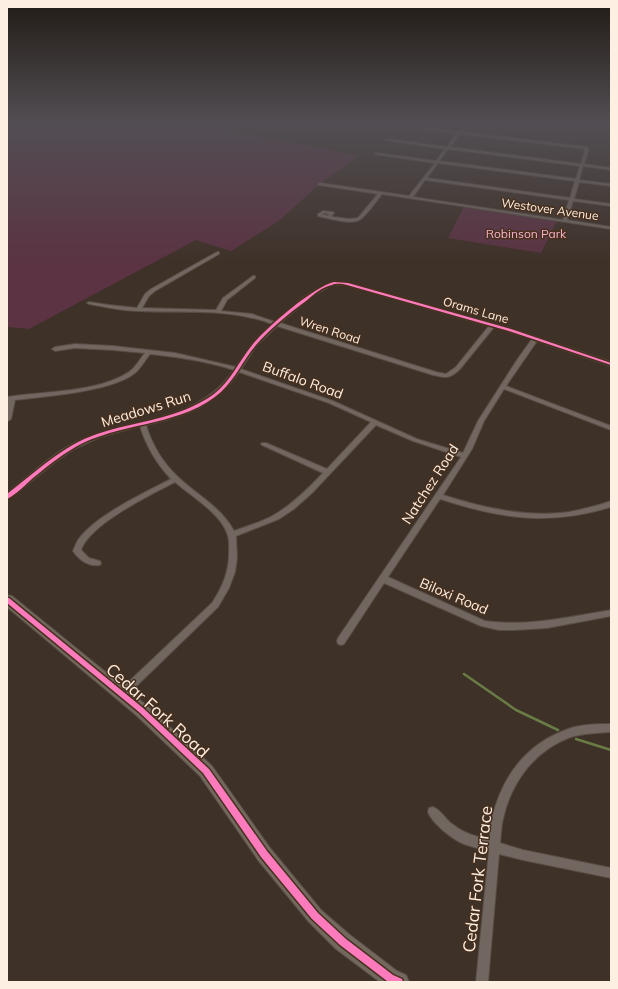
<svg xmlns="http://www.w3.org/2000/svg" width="618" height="989" font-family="Mulish,sans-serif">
<rect width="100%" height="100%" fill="#3e3128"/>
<!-- green -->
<g fill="#5b3343">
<path d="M 7,124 L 197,124 L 359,156 L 323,181 L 280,220 L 231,251 L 196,240 L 29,329 L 7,327 Z"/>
<path d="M 464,207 L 557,221 L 541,253 L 448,238 Z"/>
</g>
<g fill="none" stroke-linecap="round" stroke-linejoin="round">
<!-- stream -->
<g stroke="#697c46" stroke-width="2.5">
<path d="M 464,674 L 516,710 L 558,730"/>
<path d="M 576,739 L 611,750"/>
</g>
<!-- street casing -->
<g stroke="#584d44" stroke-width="2">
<g id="street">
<path d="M 604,124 L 611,124 L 611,126 L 605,125 Z"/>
<path d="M 420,127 L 458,132 L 461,129 L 463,130 L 461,132 L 587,147 L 589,149 L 584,164 L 611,168 L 611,170 L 583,166 L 579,180 L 611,184 L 611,186 L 579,182 L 574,199 L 611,204 L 611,206 L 573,201 L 567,220 L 611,227 L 611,229 L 382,194 C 376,202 368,213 361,219 C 352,226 328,218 318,216 L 318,214 L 323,211 L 333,212 L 334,213 L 331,216 L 334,217 L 349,219 L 358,218 L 378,194 L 319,185 L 318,184 L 320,183 L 409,196 L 435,163 L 374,154 L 376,153 L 436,161 L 445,149 L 385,140 L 387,139 L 447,147 L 457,133 L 421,129 ZM 460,134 L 585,149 L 581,164 L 450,147 ZM 448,149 L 580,166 L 576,179 L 439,161 ZM 438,163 L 575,181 L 570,198 L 427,178 ZM 425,180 L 569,200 L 563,220 L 413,197 ZM 324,213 L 329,214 L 328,216 L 322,214 Z"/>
<path d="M 217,252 L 219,252 L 219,254 L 155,291 L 149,296 L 142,308 L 216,310 L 223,298 L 253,276 L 255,276 L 255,278 L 227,300 L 221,311 L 252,314 L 275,322 C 293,306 319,280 344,282 L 512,329 L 611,362 L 611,366 L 537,341 L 506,386 L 611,426 L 611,430 L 504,389 L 484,421 L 472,449 L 443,495 C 483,508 527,518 569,512 C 584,509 597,506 611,501 L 611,507 C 548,526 502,519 440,499 L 388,577 L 485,621 C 528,627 569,617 611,610 L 611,616 L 547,628 L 515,630 L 499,630 L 481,626 L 384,583 L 344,644 L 341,645 L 338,644 L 337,641 L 338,638 L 461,457 L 413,441 L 376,425 L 312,493 L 294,509 L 279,519 L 236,536 L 237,558 L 235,572 L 229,588 L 218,607 L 125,697 L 122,698 L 119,697 L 117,694 L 119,691 L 212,603 C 222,588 229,572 229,554 C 229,547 230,540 227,533 C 220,513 191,496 175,482 C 150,495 90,524 81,550 L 89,558 L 100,561 L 101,563 L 100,565 C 89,567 79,560 73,551 C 75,547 76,543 78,540 C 96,515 144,493 171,479 C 157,464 146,446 140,426 L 100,437 L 74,449 L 55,462 L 18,492 L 7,499 L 7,493 C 31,475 53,452 81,440 C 135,416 196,424 234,370 C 207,361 178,357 150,354 C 145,360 141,368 135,373 C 111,392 46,396 15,400 L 11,419 L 8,421 L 7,421 L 7,408 L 8,401 L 7,401 L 7,397 C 44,391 97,393 129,372 C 136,367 140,359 145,353 L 113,350 L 75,348 L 55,351 L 52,349 L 55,347 L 75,344 L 113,346 L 175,353 L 236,367 L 252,344 L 272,324 C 266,322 259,319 252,318 C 215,309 175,313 138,311 C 122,311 105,307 89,304 L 87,303 L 89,302 L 109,305 L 137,308 L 145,294 L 151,289 ZM 332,285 L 347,285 L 489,326 L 456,367 L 446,374 L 436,372 L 280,323 L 311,297 ZM 277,326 L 433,375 C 446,378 450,379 460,369 L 494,327 L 532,339 L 517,360 L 478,421 L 463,453 L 417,439 L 333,401 L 241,369 L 256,346 ZM 239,372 L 329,403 L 371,422 L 327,469 L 266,443 L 262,443 L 261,444 L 262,445 L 323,473 C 309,488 293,504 274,515 C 262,522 247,526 234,531 C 220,506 198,496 178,477 C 163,463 152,445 146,425 C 185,416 215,406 239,372 Z"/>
<path d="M 611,724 L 611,732 C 598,733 584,733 571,737 C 535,750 511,782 503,819 C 501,827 501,835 500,843 L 523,850 L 611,868 L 611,878 L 523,860 L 499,854 L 488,982 L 476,982 L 489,851 C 481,849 472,847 464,844 C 452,839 433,824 428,812 L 429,808 L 433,807 C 441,810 445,819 452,824 C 465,834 475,836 490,840 C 490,833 490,826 492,819 C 502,775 528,742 571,728 C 584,724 598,724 611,724 Z"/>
</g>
</g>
<!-- secondary casing -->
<g stroke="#584d44" stroke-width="2">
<path id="secondary" d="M 7,595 L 12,596 L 146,705 L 212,766 L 270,848 L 321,910 L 350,935 L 397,971 L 406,975 L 409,982 L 380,982 L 336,949 L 309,922 L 258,860 L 200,776 L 136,715 L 7,607 Z"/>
</g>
<!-- street -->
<use href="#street" fill="#726760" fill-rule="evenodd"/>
<!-- secondary -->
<use href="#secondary" fill="#73685e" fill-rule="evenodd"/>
<!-- cycleway casing -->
<g stroke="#48301e" stroke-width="3">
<g id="cycleway">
<path d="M 334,282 L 348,283 L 511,329 L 611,363 L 611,365 L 509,331 L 347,285 C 342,284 336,283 332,285 C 322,287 313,295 306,301 C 288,314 270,329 256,345 C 243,360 236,378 221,392 C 184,425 127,422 83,443 C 65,452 49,465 33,478 C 25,485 17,494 7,499 L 7,494 C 36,472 62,446 97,434 C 136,421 180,419 214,394 C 231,381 239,361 253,344 C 266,328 313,287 334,282 Z"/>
<path d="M 7,598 L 9,598 L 143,708 L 209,769 L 267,851 L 318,913 L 346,939 L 393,975 L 402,979 L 403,982 L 389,982 L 387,981 L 340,945 L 312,919 L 261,857 L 203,773 L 139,712 L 7,603 Z"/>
</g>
</g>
<!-- cycleway -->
<use href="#cycleway" fill="#fd7abc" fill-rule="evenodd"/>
</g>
<!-- sky -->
<linearGradient id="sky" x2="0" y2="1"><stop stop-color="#221b16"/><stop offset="0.47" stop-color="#524e53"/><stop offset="1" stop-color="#524e53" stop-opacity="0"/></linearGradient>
<rect width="618" height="262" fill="url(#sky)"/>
<g text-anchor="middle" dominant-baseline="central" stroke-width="3" stroke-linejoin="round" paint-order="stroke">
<!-- far-street labels -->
<g font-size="12" fill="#feefe3" stroke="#48301e">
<text transform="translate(550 209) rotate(8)">Westover Avenue</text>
<text transform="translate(476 310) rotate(16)">Orams Lane</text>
<text transform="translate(330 330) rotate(18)">Wren Road</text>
</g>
<!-- far-park labels -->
<g font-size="12" fill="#f9b1cf" stroke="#48301e">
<text x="526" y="233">Robinson Park</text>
</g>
<!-- street labels -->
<g font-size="14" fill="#feefe3" stroke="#48301e">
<text transform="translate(303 380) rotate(20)">Buffalo Road</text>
<text transform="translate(146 409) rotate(-17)">Meadows Run</text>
<text transform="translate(430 484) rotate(-57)">Natchez Road</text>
<text transform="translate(454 596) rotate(23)">Biloxi Road</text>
</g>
<!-- near-street labels -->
<g font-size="17" fill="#feefe3" stroke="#48301e">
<text transform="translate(158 710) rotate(42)">Cedar Fork Road</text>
<text transform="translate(477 879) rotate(-83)">Cedar Fork Terrace</text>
</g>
</g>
<!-- border -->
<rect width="618" height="989" fill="none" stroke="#feefe3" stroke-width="16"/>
</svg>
